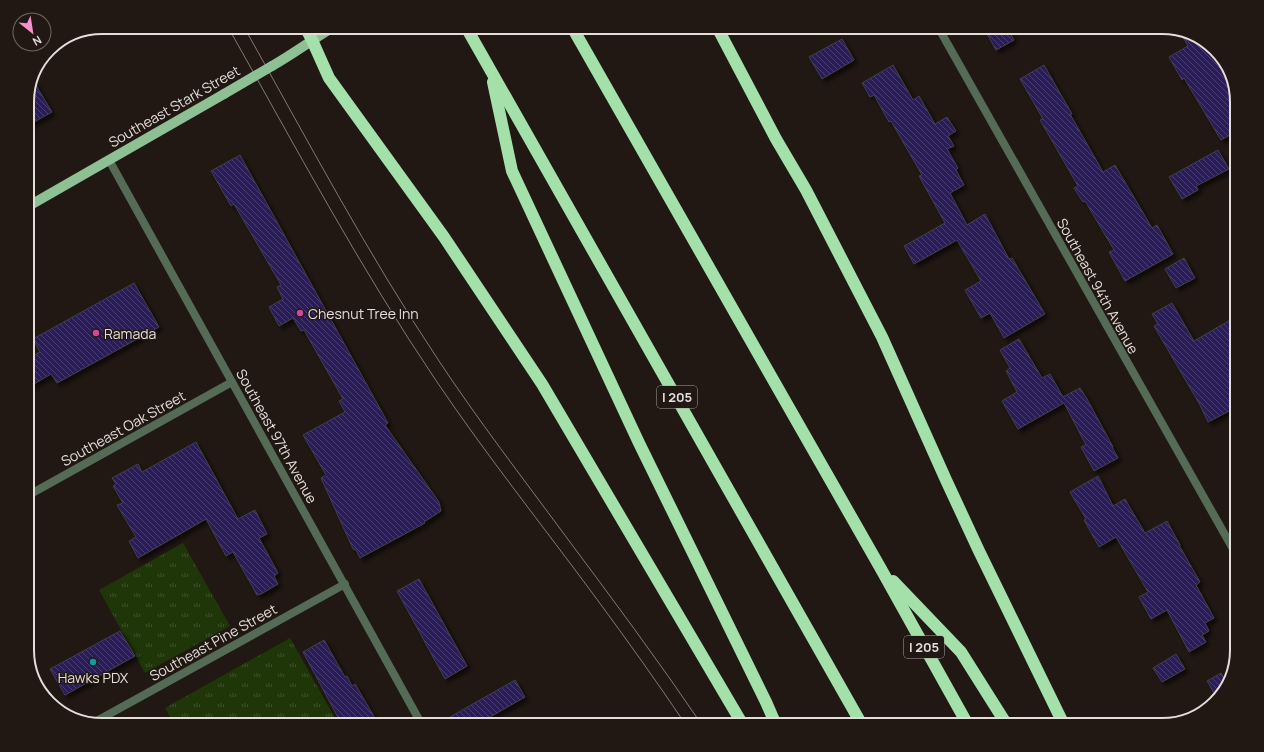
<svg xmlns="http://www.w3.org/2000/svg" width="1264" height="752" font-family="Manrope,sans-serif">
<defs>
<pattern id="grass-tufts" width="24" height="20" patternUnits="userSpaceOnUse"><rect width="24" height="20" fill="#1f3608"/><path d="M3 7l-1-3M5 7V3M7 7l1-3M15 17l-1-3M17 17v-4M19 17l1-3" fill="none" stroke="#3f532b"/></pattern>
<pattern id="building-back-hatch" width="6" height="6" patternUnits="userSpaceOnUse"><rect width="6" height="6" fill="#2a1f58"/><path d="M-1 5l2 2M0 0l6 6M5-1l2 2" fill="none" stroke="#493f6f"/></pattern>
<filter id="shadow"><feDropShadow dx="3.5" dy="3.5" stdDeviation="2" flood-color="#0009"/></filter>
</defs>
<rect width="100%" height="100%" fill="#211813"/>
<!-- grass -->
<g fill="url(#grass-tufts)">
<path d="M 183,543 L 230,626 L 145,673 L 99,590 Z"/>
<path d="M 290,638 L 339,725 L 175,725 L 165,708 Z"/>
</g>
<!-- building -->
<g fill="url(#building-back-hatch)" stroke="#3f3f49" filter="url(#shadow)">
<path d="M 983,27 L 1007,27 L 1014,40 L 996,50 Z"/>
<path d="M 1180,32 L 1200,37 L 1227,64 L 1237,98 L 1237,131 L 1221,140 L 1184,78 L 1182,80 L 1169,57 L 1188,46 Z"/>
<path d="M 842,39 L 854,60 L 822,79 L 809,57 Z"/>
<path d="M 893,65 L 913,100 L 919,96 L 935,124 L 947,117 L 956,131 L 948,136 L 954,146 L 947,149 L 958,168 L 956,170 L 964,185 L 950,193 L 967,225 L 985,214 L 1009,259 L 1012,258 L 1045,314 L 1004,338 L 990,313 L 981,318 L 965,290 L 981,281 L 957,240 L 914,264 L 904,246 L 945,223 L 919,176 L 922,175 L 891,121 L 889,122 L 874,95 L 870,97 L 862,83 Z"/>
<path d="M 1044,65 L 1072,114 L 1070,114 L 1103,172 L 1115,165 L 1152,228 L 1157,225 L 1173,254 L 1125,281 L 1109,252 L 1114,250 L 1091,211 L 1085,201 L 1083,202 L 1074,188 L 1078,186 L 1040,120 L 1043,119 L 1020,79 Z"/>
<path d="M 34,82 L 52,112 L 27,126 L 27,98 Z"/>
<path d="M 1218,150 L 1229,169 L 1196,186 L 1198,190 L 1182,199 L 1169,177 Z"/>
<path d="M 240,155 L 388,423 L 385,425 L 439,502 L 441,511 L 424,522 L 425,523 L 360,558 L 356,550 L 353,549 L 321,478 L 326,475 L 303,435 L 345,412 L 339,401 L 343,399 L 304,330 L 301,331 L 293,318 L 279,326 L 269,307 L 283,299 L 277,287 L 281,285 L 234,204 L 231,206 L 211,171 Z"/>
<path d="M 1184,258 L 1195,278 L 1176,288 L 1165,269 Z"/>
<path d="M 134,283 L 159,327 L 57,383 L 51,374 L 27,388 L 27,359 L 40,352 L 33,339 Z"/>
<path d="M 1172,303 L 1194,341 L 1237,316 L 1237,407 L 1208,422 L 1200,405 L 1154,326 L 1158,324 L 1152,314 Z"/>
<path d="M 1019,339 L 1042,378 L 1050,374 L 1063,397 L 1080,388 L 1086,397 L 1113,447 L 1112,447 L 1118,458 L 1094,471 L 1081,447 L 1086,445 L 1064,403 L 1018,429 L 1002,401 L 1017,392 L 1006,371 L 1010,368 L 1000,350 Z"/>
<path d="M 196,442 L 238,519 L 255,510 L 267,534 L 259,538 L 278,573 L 274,576 L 278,584 L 261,594 L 257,595 L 233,552 L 226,556 L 206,519 L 138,558 L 129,541 L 136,537 L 117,505 L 123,503 L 113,486 L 116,484 L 112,478 L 138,464 L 142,472 Z"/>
<path d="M 1098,476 L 1113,506 L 1125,499 L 1145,533 L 1167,521 L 1180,545 L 1179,545 L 1200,582 L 1196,585 L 1214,618 L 1205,623 L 1209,631 L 1202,635 L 1206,642 L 1189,652 L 1167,610 L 1151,619 L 1139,597 L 1148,592 L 1116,537 L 1099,547 L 1084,520 L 1086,519 L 1070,492 Z"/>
<path d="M 419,579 L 467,666 L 445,679 L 397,591 Z"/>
<path d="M 120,631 L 135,656 L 65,695 L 50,669 Z"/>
<path d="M 324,640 L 345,677 L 347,676 L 352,686 L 355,684 L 379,725 L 342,725 L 303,652 Z"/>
<path d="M 1176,654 L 1185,669 L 1162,682 L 1153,668 Z"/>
<path d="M 1221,673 L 1228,685 L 1227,688 L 1217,698 L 1207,681 Z"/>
<path d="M 515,680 L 525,697 L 476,725 L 436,725 Z"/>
</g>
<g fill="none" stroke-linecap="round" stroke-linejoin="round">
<!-- street -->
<g stroke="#546c56" stroke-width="8">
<path d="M 938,27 L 1237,556"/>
<path d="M 109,160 L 422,725"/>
<path d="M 27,496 L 232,382"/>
<path d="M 93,723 L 345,584"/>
</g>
<!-- primary -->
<g stroke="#8dc092" stroke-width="10">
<path d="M 272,66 C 293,54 312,40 333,27"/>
<path d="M 27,207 L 224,94"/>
</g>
<!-- highway -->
<g stroke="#a4e1aa" stroke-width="12">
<path d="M 305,27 L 312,40 L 329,78 L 444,237 L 542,384 L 743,725"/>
<path d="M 466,27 L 862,725"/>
<path d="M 572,27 L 881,569 L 968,725"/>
<path d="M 717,27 L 776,139 L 806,190 L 882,337 L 946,480 L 979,551 L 1064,725"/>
<path d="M 493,82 L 512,171 L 639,443 L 766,702 L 776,725"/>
<path d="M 893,581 L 961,652 L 1007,725"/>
</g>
<!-- tram -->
<g stroke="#827a76" stroke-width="1">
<path d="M 228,27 C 295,146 360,268 437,382 C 487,456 543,526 596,598 C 627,640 657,682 686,725"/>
<path d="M 244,27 C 307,139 367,253 439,361 C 478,420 522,477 564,534 C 611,597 658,660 702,725"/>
</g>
<!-- primary-bridge -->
<path stroke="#8dc092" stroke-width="10" d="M 224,94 L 272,66"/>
</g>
<!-- markers -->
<g fill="#d1479c" stroke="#211813" stroke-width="1.5">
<circle cx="300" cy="313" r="4"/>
<circle cx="96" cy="333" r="4"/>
</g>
<circle fill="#0f9aa8" stroke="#211813" stroke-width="1.5" cx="93" cy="662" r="4"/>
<g text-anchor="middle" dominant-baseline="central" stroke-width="3" stroke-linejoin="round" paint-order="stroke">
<!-- shield labels -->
<g fill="#211813" stroke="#aaa29e" stroke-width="1">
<rect x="657" y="386" width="40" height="22" rx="3"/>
<rect x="904" y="636" width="40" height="22" rx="3"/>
</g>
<g font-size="13" font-weight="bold" fill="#e4ddd9">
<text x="677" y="397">I 205</text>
<text x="924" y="647">I 205</text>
</g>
<!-- street labels -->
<g font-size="14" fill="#e4ddd9" stroke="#211813">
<text transform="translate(174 106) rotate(-30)">Southeast Stark Street</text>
<text transform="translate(1098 286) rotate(61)">Southeast 94th Avenue</text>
<text transform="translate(123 428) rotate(-29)">Southeast Oak Street</text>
<text transform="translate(277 436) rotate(61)">Southeast 97th Avenue</text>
<text transform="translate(213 642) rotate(-29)">Southeast Pine Street</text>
</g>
<!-- poi labels -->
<g font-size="14" fill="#e4ddd9" stroke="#211813" text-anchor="start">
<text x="308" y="313">Chesnut Tree Inn</text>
<text x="104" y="333">Ramada</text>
<text x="93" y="677" text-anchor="middle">Hawks PDX</text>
</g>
</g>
<!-- crop -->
<path d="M0 0H1264V752H0ZM102 34H1162A68 68 0 0 1 1230 102V650A68 68 0 0 1 1162 718H102A68 68 0 0 1 34 650V102A68 68 0 0 1 102 34Z" fill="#211813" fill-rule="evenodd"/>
<path fill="none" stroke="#e4ddd9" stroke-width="2" d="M102 34H1162A68 68 0 0 1 1230 102V650A68 68 0 0 1 1162 718H102A68 68 0 0 1 34 650V102A68 68 0 0 1 102 34Z"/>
<!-- north arrow -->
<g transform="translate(32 32) rotate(150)"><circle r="19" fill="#211813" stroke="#6f6762"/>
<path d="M0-3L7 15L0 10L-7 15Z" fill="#f890cb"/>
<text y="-6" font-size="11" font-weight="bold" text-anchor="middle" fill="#e4ddd9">N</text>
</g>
</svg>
